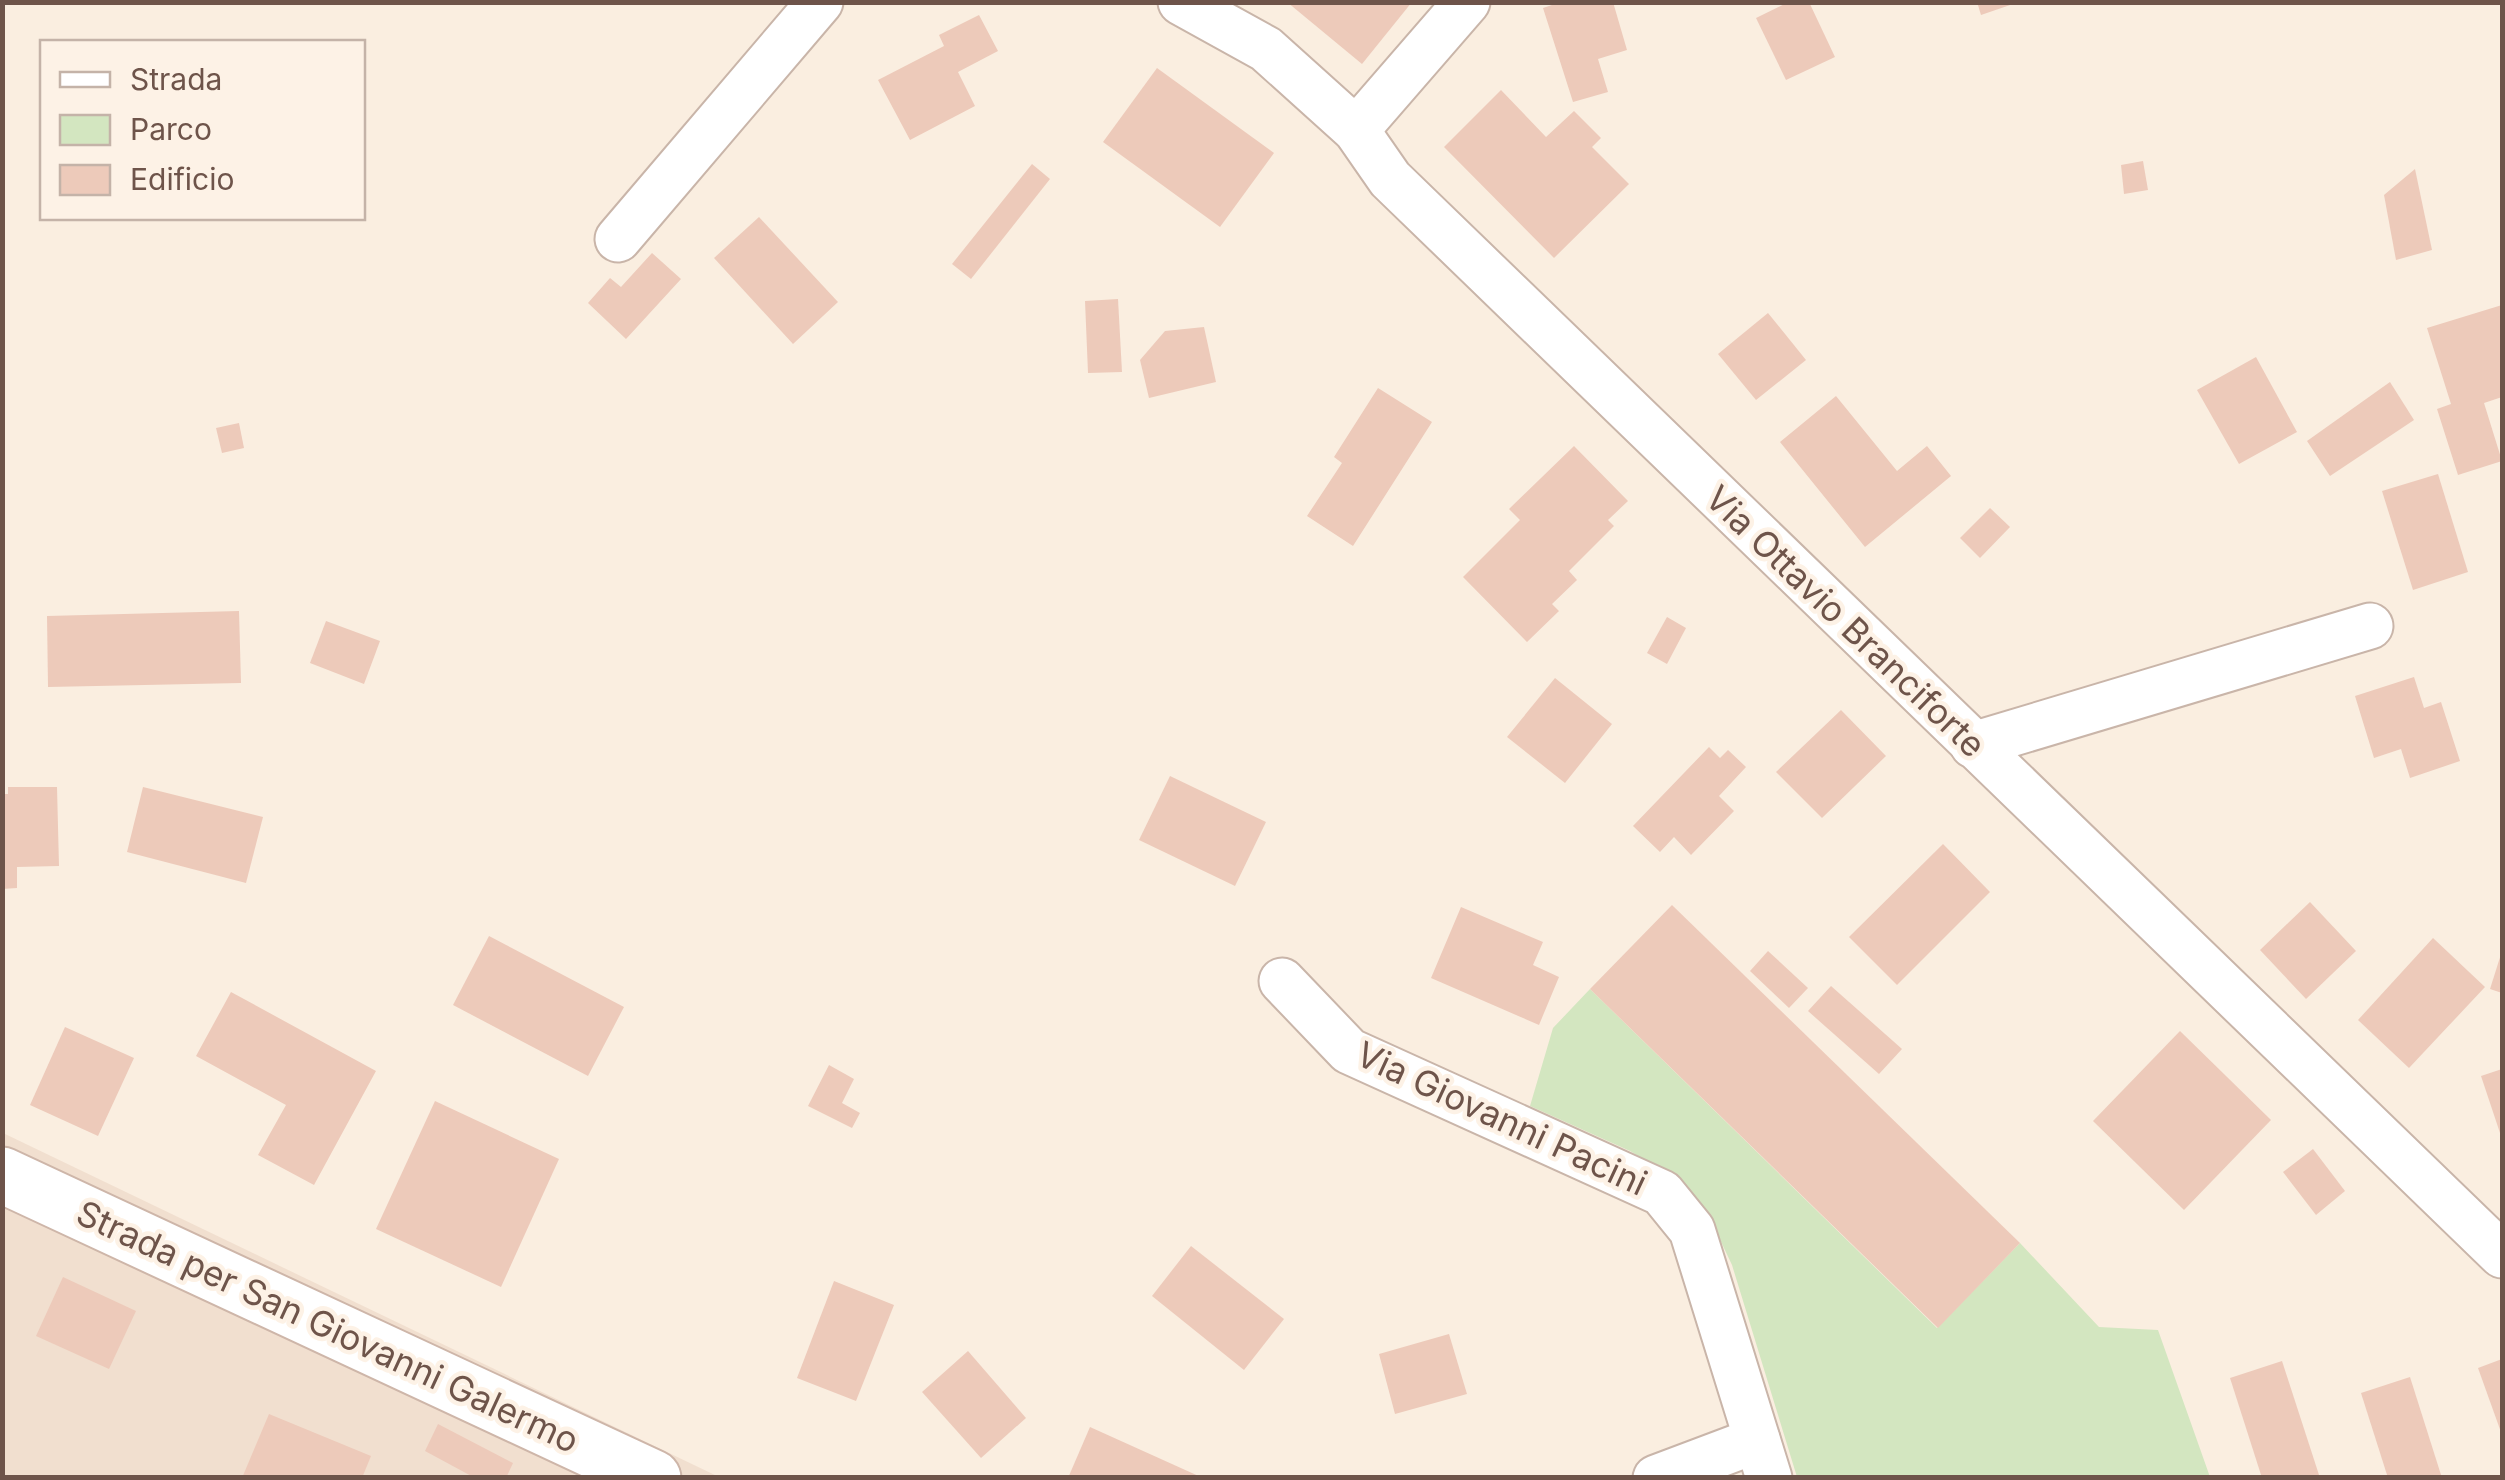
<svg xmlns="http://www.w3.org/2000/svg" width="2505" height="1480" font-family="Inter,sans-serif">
<rect width="100%" height="100%" fill="#faeee0"/>
<!-- residential -->
<path fill="#f1dfcf" d="M 3,1133 L 719,1477 L 3,1477 Z"/>
<!-- green -->
<path fill="#d3e6c0" d="M 1590,989 L 1937,1328 L 2020,1243 L 2099,1327 L 2158,1330 L 2210,1477 L 1797,1477 L 1732,1265 L 1707,1212 L 1676,1178 L 1630,1151 L 1530,1106 L 1553,1028 Z"/>
<!-- building -->
<g fill="#edcaba">
<path d="M 1287,2 L 1412,2 L 1362,64 Z"/>
<path d="M 1561,2 L 1613,2 L 1627,50 L 1598,59 L 1608,92 L 1573,102 L 1543,8 Z"/>
<path d="M 1789,2 L 1809,2 L 1835,57 L 1786,80 L 1756,18 Z"/>
<path d="M 1977,2 L 2016,2 L 2016,3 L 1981,15 Z"/>
<path d="M 979,15 L 998,51 L 958,72 L 975,106 L 910,140 L 878,80 L 944,46 L 939,35 Z"/>
<path d="M 1157,68 L 1274,153 L 1220,227 L 1103,142 Z"/>
<path d="M 1501,90 L 1546,137 L 1574,111 L 1601,138 L 1592,147 L 1629,184 L 1554,258 L 1444,147 Z"/>
<path d="M 2143,161 L 2148,190 L 2124,194 L 2121,165 Z"/>
<path d="M 1032,164 L 1050,179 L 971,279 L 952,264 Z"/>
<path d="M 2415,169 L 2432,250 L 2396,260 L 2384,195 Z"/>
<path d="M 759,217 L 838,302 L 793,344 L 714,258 Z"/>
<path d="M 652,253 L 681,279 L 626,339 L 588,303 L 610,278 L 621,287 Z"/>
<path d="M 1118,299 L 1122,372 L 1088,373 L 1085,301 Z"/>
<path d="M 2502,305 L 2502,397 L 2484,403 L 2502,461 L 2458,475 L 2437,409 L 2451,404 L 2427,328 Z"/>
<path d="M 1768,313 L 1806,360 L 1756,400 L 1718,354 Z"/>
<path d="M 1204,327 L 1216,382 L 1149,398 L 1140,360 L 1165,331 Z"/>
<path d="M 2256,357 L 2297,432 L 2239,464 L 2197,390 Z"/>
<path d="M 2390,382 L 2414,420 L 2330,476 L 2307,441 Z"/>
<path d="M 1378,388 L 1432,422 L 1353,546 L 1307,516 L 1342,463 L 1334,457 Z"/>
<path d="M 1836,396 L 1897,471 L 1927,446 L 1951,476 L 1865,547 L 1780,442 Z"/>
<path d="M 239,423 L 244,448 L 222,453 L 216,428 Z"/>
<path d="M 1574,446 L 1628,501 L 1608,520 L 1614,526 L 1569,571 L 1577,580 L 1552,604 L 1559,611 L 1527,642 L 1463,577 L 1520,520 L 1509,509 Z"/>
<path d="M 2438,474 L 2468,572 L 2413,590 L 2382,491 Z"/>
<path d="M 1990,508 L 2010,527 L 1980,558 L 1960,538 Z"/>
<path d="M 239,611 L 241,683 L 48,687 L 47,616 Z"/>
<path d="M 1667,617 L 1686,628 L 1667,664 L 1647,653 Z"/>
<path d="M 326,621 L 380,641 L 364,684 L 310,663 Z"/>
<path d="M 2414,677 L 2424,708 L 2441,702 L 2460,761 L 2410,778 L 2401,749 L 2374,758 L 2355,696 Z"/>
<path d="M 1555,678 L 1612,724 L 1565,783 L 1507,737 Z"/>
<path d="M 1841,710 L 1886,756 L 1822,818 L 1776,772 Z"/>
<path d="M 1709,747 L 1720,758 L 1728,750 L 1746,767 L 1719,796 L 1734,811 L 1691,855 L 1674,837 L 1660,852 L 1633,826 Z"/>
<path d="M 1170,776 L 1266,822 L 1235,886 L 1139,840 Z"/>
<path d="M 8,787 L 57,787 L 59,866 L 17,867 L 17,888 L 2,889 L 2,794 L 8,794 Z"/>
<path d="M 143,787 L 263,817 L 246,883 L 127,852 Z"/>
<path d="M 1943,844 L 1990,892 L 1897,985 L 1849,937 Z"/>
<path d="M 2310,902 L 2356,951 L 2306,999 L 2260,950 Z"/>
<path d="M 1672,905 L 2020,1243 L 1938,1328 L 1590,989 Z"/>
<path d="M 1461,907 L 1543,942 L 1533,965 L 1559,977 L 1539,1025 L 1431,978 Z"/>
<path d="M 489,936 L 624,1007 L 588,1076 L 453,1005 Z"/>
<path d="M 2433,938 L 2485,987 L 2409,1068 L 2358,1020 Z"/>
<path d="M 1768,951 L 1808,988 L 1789,1008 L 1750,971 Z"/>
<path d="M 2502,951 L 2502,993 L 2490,989 Z"/>
<path d="M 1831,986 L 1902,1049 L 1879,1074 L 1808,1011 Z"/>
<path d="M 231,992 L 376,1071 L 314,1185 L 258,1155 L 286,1105 L 196,1056 Z"/>
<path d="M 65,1027 L 134,1058 L 98,1136 L 30,1105 Z"/>
<path d="M 2180,1031 L 2271,1120 L 2184,1210 L 2093,1121 Z"/>
<path d="M 829,1065 L 854,1079 L 842,1103 L 860,1113 L 852,1128 L 808,1106 Z"/>
<path d="M 2502,1069 L 2502,1139 L 2481,1076 Z"/>
<path d="M 435,1101 L 559,1159 L 501,1287 L 376,1229 Z"/>
<path d="M 2313,1149 L 2345,1191 L 2316,1215 L 2283,1172 Z"/>
<path d="M 1191,1246 L 1284,1319 L 1244,1370 L 1152,1296 Z"/>
<path d="M 63,1277 L 136,1311 L 109,1369 L 36,1336 Z"/>
<path d="M 834,1281 L 894,1305 L 856,1401 L 797,1378 Z"/>
<path d="M 1449,1334 L 1467,1394 L 1395,1414 L 1379,1354 Z"/>
<path d="M 968,1351 L 1026,1418 L 981,1458 L 922,1392 Z"/>
<path d="M 2502,1359 L 2502,1435 L 2478,1368 Z"/>
<path d="M 2282,1361 L 2320,1478 L 2262,1478 L 2230,1378 Z"/>
<path d="M 2410,1377 L 2442,1478 L 2388,1478 L 2361,1393 Z"/>
<path d="M 269,1414 L 371,1456 L 362,1478 L 242,1478 Z"/>
<path d="M 438,1424 L 513,1463 L 506,1478 L 475,1478 L 425,1451 Z"/>
<path d="M 1090,1427 L 1203,1478 L 1068,1478 Z"/>
</g>
<g fill="none" stroke-linecap="round" stroke-linejoin="round">
<!-- minor casing -->
<g stroke="#c9b5a9" stroke-width="49">
<g id="minor">
<path d="M 1181,2 L 1266,49 L 1356,130 L 1390,179 L 2502,1255"/>
<path d="M 1356,130 L 1467,2"/>
<path d="M 618,239 L 820,2"/>
<path d="M 1973,745 L 2370,626"/>
<path d="M 1282,981 L 1349,1051 L 1662,1193 L 1692,1230 L 1769,1478"/>
<path d="M 1656,1478 L 1757,1440"/>
</g>
</g>
<!-- secondary casing -->
<g stroke="#ceb6a9" stroke-width="59">
<path id="secondary" d="M 2,1175 L 653,1478"/>
</g>
<!-- minor -->
<use href="#minor" stroke="#fff" stroke-width="45"/>
<!-- secondary -->
<use href="#secondary" stroke="#fff" stroke-width="55"/>
</g>
<g text-anchor="middle" dominant-baseline="central" stroke-width="9" stroke-linejoin="round" paint-order="stroke">
<!-- street labels -->
<g font-size="35" fill="#6e544a" stroke="#fdf2e6">
<text transform="translate(1846 621) rotate(44)">Via Ottavio Branciforte</text>
<text transform="translate(1502 1118) rotate(25)">Via Giovanni Pacini</text>
<text transform="translate(328 1326) rotate(25)">Strada per San Giovanni Galermo</text>
</g>
</g>
<!-- border -->
<rect width="2505" height="1480" fill="none" stroke="#6e544a" stroke-width="10"/>
<!-- legend -->
<rect x="40" y="40" width="325" height="180" fill="#fdf2e6" stroke="#c4b3a8" stroke-width="2.5"/>
<rect x="60" y="72" width="50" height="15" fill="#ffffff" stroke="#c4b3a8" stroke-width="2.5"/>
<text x="130" y="90" font-size="30" fill="#6e544a">Strada</text>
<rect x="60" y="115" width="50" height="30" fill="#d3e6c0" stroke="#c4b3a8" stroke-width="2.5"/>
<text x="130" y="140" font-size="30" fill="#6e544a">Parco</text>
<rect x="60" y="165" width="50" height="30" fill="#edcaba" stroke="#c4b3a8" stroke-width="2.5"/>
<text x="130" y="190" font-size="30" fill="#6e544a">Edificio</text>
</svg>
